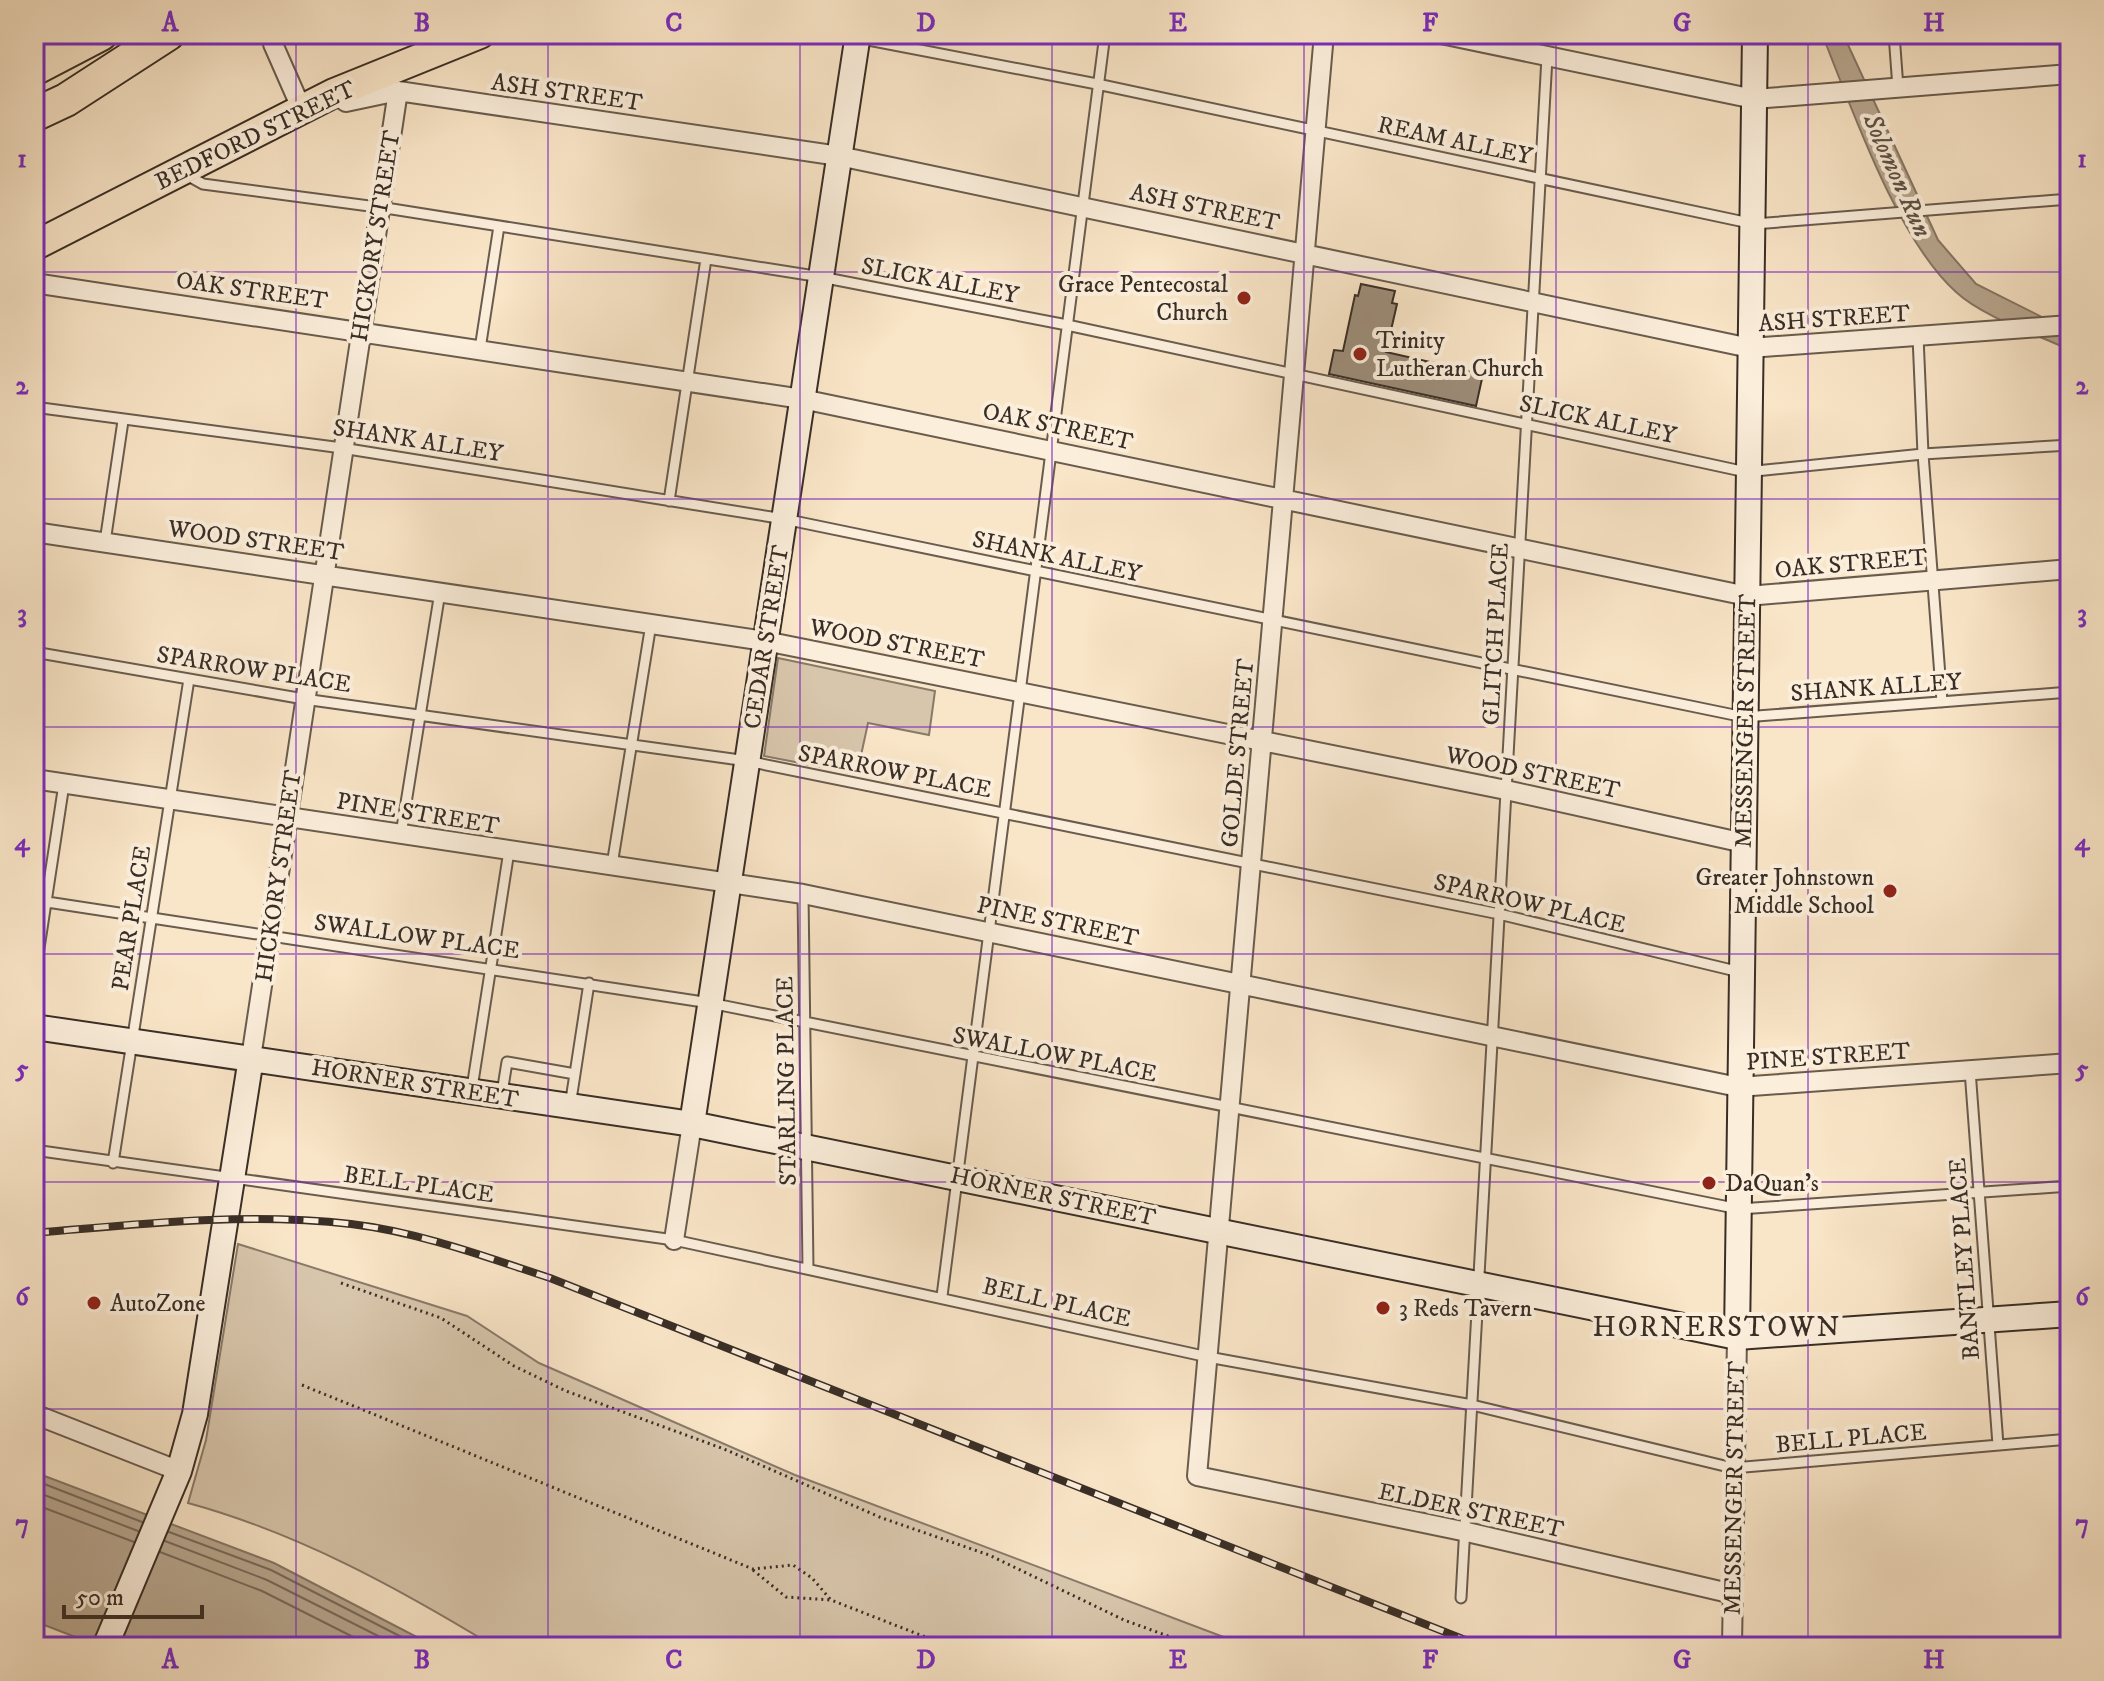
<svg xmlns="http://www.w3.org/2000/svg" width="2104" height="1681" font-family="'IM FELL DW Pica',serif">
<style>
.green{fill:#d8c6ac;stroke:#887a69;stroke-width:2}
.water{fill:#b8a790;stroke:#857766;stroke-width:2}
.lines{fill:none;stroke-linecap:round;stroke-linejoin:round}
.shore{stroke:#786a5b;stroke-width:2}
.building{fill:#9d8d7a;stroke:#392e26;stroke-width:2}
.lane-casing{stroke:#695c4e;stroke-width:13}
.street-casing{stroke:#695c4e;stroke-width:22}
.secondary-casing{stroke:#392e26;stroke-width:28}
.primary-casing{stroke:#392e26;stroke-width:32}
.highway-casing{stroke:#392e26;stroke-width:36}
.path{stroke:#392e26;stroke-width:3;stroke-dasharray:2 4;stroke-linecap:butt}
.lane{stroke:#fbeedb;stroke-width:9}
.street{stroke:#fbeedb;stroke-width:18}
.secondary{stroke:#fbeedb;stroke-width:24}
.primary{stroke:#f9e5c7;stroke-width:28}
.highway{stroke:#f9e5c7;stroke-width:32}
.rail-casing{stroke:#392e26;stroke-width:8}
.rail{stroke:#fbeedb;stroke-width:5;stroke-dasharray:15;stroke-linecap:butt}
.grid{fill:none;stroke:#7b2cbf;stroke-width:2;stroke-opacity:0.55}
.poi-dot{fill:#8f2418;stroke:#fbeedb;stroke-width:3}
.labels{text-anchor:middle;stroke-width:8;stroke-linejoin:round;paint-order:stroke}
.street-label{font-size:24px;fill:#392e26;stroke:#fbeedb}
.poi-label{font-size:24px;fill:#392e26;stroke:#fbeedb;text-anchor:start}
.water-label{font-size:26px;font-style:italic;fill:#5f5246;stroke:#fbeedb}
.quarter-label{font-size:28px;letter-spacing:2px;fill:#392e26;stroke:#fbeedb}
.neatline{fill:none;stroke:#7b2cbf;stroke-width:3}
.grid-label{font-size:26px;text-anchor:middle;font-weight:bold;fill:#7b2cbf}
</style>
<rect width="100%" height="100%" fill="#f9e5c7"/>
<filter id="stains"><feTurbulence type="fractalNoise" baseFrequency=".0025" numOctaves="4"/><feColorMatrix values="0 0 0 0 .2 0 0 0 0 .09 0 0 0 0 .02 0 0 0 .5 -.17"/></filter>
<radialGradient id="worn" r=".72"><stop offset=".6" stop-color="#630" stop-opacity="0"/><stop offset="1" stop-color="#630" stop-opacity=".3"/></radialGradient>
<!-- green -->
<path class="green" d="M778,658L935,691L929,735L868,723L857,774L764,756Z
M238,1244L467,1316L539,1363L795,1475L1250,1647H495C398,1588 298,1533 188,1503L206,1440Z"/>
<!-- water -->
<path class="water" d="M1822,34H1843L1938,240L1976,284L2070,331V350C2036,334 1983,317 1956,292C1897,239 1852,109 1822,34Z
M34,1472L274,1563L436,1647H101L34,1621Z"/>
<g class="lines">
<!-- shore -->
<path class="shore" d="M34,1480L142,1522
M34,1491L138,1531
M34,1504L134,1542
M169,1532L271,1570L421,1647
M165,1541L267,1580L400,1647
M160,1552L262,1591L373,1647"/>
</g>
<!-- building -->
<path class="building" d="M1361,284L1395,291L1392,303L1397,304L1386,352L1483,374L1476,406L1329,374L1334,350L1343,351L1355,295L1358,296Z"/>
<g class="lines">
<!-- lane casing -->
<g class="lane-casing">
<path id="lane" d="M837,34L1097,84L1754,224L2070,199
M1894,34L1898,88
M185,174L203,184L392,209L821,277L1067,325L1746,472L1923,454L2070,445
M1918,336L1923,454L1942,702
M480,349L499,226
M34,407L342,448L784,519L1744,717L2070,692
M669,501L706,259
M105,542L123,421
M34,652L304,699L747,761L1499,914L1740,972
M401,834L440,592
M612,865L651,624
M803,894L808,1268
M34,900L710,1003L1739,1209L2070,1186
M34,981L64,784
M1970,1070L1998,1445
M575,1074L589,983
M472,1088L509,851
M502,1093L507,1062L575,1074L570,1106
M34,1150L674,1240L1208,1357L1472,1405L1733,1468L2070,1439
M113,1163L189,679
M942,1296L1105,34
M1461,1598L1547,57"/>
</g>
<!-- street casing -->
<g class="street-casing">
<path id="street" d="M1324,34L1197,1476L1467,1532L1733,1594
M1441,34L1754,99L2070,74
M273,44L302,110
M334,93L346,102L398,91L839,156L1750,348L2070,325
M34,283L802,399L1747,596L2070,569
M34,532L765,641L1506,790L1744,843
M34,779L803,894L1738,1087L2070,1063
M251,1058L398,91
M674,1240L692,1124
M34,1414L179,1471
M1732,1647L1737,1337"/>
</g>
<!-- secondary casing -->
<g class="secondary-casing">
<path id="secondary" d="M34,1027L692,1124L1737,1337L2070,1314
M692,1124L858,34
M1737,1337L1755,34
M105,1647L179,1471L195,1414L251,1058"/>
</g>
<!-- primary casing -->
<g class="primary-casing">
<path id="primary" d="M34,246L334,93L480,34"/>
</g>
<!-- highway casing -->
<g class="highway-casing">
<path id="highway" d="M34,69L101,34
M34,115L66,100L168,34"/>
</g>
<!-- path -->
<path class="path" d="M341,1283L441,1318L514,1366L566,1391L724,1449L882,1518L989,1555L1124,1620L1198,1647
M302,1385L753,1569L793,1565L812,1578L831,1600L951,1647
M753,1570L786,1597L831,1600
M2068,1647L2070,1646"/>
<!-- lane -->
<use href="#lane" class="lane"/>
<!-- street -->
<use href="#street" class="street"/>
<!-- secondary -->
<use href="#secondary" class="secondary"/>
<!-- primary -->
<use href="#primary" class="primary"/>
<!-- highway -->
<use href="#highway" class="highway"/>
<!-- rail casing -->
<g class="rail-casing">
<path id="rail" d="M34,1233C139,1224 246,1212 351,1224C419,1232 486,1257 550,1278L1483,1647"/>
</g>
<!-- rail -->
<use href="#rail" class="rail"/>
</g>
<!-- grid -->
<path class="grid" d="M296,34V1647M548,34V1647M800,34V1647M1052,34V1647M1304,34V1647M1556,34V1647M1808,34V1647M34,272H2070M34,499H2070M34,727H2070M34,954H2070M34,1182H2070M34,1409H2070"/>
<!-- markers -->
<g class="poi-dot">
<circle cx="1244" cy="298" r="8"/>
<circle cx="1360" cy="354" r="8"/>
<circle cx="1890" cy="891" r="8"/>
<circle cx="1709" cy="1183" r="8"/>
<circle cx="94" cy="1303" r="8"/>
<circle cx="1383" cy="1308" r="8"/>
</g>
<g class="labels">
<!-- street labels -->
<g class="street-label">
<text transform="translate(567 92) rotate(8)" y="8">ASH STREET</text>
<text transform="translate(255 135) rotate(-26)" y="8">BEDFORD STREET</text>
<text transform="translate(1455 140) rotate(12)" y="8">REAM ALLEY</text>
<text transform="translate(1205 207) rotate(12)" y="8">ASH STREET</text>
<text transform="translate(375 236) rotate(-81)" y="8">HICKORY STREET</text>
<text transform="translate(940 280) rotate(11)" y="8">SLICK ALLEY</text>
<text transform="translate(252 290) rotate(8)" y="8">OAK STREET</text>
<text transform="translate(1834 318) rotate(-4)" y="8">ASH STREET</text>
<text transform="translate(1598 419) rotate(12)" y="8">SLICK ALLEY</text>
<text transform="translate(1058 426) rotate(12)" y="8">OAK STREET</text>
<text transform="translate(418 440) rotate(9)" y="8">SHANK ALLEY</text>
<text transform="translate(256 540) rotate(8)" y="8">WOOD STREET</text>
<text transform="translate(1057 556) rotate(12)" y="8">SHANK ALLEY</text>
<text transform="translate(1851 563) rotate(-5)" y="8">OAK STREET</text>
<text transform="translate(1495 634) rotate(-87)" y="8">GLITCH PLACE</text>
<text transform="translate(766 637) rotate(-81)" y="8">CEDAR STREET</text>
<text transform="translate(897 643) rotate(11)" y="8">WOOD STREET</text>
<text transform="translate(254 669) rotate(9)" y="8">SPARROW PLACE</text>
<text transform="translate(1876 687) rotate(-4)" y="8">SHANK ALLEY</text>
<text transform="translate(1745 721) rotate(-89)" y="8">MESSENGER STREET</text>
<text transform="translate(1237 753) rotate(-85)" y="8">GOLDE STREET</text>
<text transform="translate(895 771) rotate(11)" y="8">SPARROW PLACE</text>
<text transform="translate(1533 772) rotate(12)" y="8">WOOD STREET</text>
<text transform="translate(418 813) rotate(9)" y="8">PINE STREET</text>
<text transform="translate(278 876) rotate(-82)" y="8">HICKORY STREET</text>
<text transform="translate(1530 903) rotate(13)" y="8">SPARROW PLACE</text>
<text transform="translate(131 918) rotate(-81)" y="8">PEAR PLACE</text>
<text transform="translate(1058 921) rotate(12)" y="8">PINE STREET</text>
<text transform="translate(417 936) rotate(8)" y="8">SWALLOW PLACE</text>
<text transform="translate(1055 1054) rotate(11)" y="8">SWALLOW PLACE</text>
<text transform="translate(1828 1056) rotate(-4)" y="8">PINE STREET</text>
<text transform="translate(786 1081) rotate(-91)" y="8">STARLING PLACE</text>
<text transform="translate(415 1083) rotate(9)" y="8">HORNER STREET</text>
<text transform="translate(419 1184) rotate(8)" y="8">BELL PLACE</text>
<text transform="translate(1053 1196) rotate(12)" y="8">HORNER STREET</text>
<text transform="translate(1964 1259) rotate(-94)" y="8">BANTLEY PLACE</text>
<text transform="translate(1057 1302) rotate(13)" y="8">BELL PLACE</text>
<text transform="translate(1851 1438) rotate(-5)" y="8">BELL PLACE</text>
<text transform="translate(1734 1488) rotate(-89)" y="8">MESSENGER STREET</text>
<text transform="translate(1471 1510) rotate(12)" y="8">ELDER STREET</text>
</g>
<!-- poi labels -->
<g class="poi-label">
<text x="1228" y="292" text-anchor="end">Grace Pentecostal<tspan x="1228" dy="28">Church</tspan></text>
<text x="1376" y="348">Trinity<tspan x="1376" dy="28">Lutheran Church</tspan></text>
<text x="1874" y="885" text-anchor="end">Greater Johnstown<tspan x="1874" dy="28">Middle School</tspan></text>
<text x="1725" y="1191">DaQuan's</text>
<text x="110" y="1311">AutoZone</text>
<text x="1399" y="1316">3 Reds Tavern</text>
</g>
<!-- water labels -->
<g class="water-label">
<text transform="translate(1898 175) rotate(66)" y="9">Solomon Run</text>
</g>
<!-- quarter labels -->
<g class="quarter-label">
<text x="1717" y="1336">HORNERSTOWN</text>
</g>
</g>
<!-- margin -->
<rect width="2104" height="1681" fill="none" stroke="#f9e5c7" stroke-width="88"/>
<!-- scale -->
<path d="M64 1605v12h138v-12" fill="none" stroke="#392e26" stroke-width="4"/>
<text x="76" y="1605" font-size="24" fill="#392e26" stroke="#fbeedb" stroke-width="6" paint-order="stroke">50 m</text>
<rect x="44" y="44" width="2016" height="1593" class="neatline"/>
<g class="grid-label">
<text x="170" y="31">A</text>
<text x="422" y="31">B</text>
<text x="674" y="31">C</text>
<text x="926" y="31">D</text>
<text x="1178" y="31">E</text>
<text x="1430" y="31">F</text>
<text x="1682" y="31">G</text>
<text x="1934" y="31">H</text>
<text x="22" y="167">1</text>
<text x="2082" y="167">1</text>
<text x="22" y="394">2</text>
<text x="2082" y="394">2</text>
<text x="22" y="622">3</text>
<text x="2082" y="622">3</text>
<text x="22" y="850">4</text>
<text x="2082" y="850">4</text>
<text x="22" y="1077">5</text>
<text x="2082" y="1077">5</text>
<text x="22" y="1305">6</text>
<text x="2082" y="1305">6</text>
<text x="22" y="1532">7</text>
<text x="2082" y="1532">7</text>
<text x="170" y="1668">A</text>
<text x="422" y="1668">B</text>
<text x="674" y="1668">C</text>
<text x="926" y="1668">D</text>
<text x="1178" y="1668">E</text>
<text x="1430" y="1668">F</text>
<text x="1682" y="1668">G</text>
<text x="1934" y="1668">H</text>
</g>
<rect width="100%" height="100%" filter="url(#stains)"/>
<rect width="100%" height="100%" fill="url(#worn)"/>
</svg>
